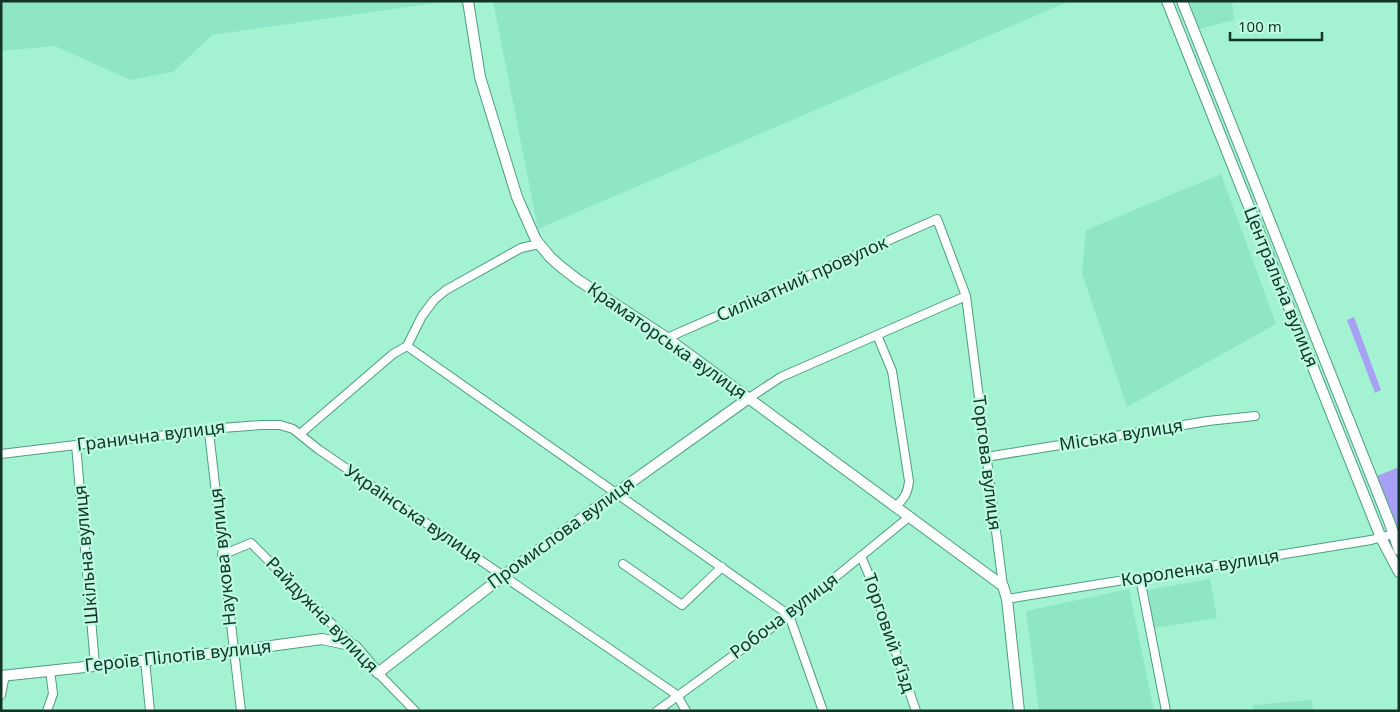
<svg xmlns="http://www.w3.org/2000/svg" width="1400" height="712" font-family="'Noto Sans',sans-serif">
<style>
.built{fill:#8ee6c5}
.green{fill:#a8a0f4}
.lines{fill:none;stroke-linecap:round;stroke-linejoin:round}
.street-casing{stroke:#4e9d81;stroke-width:10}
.secondary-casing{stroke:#4e9d81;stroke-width:12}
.street{stroke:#fff;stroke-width:8}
.secondary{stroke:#fff;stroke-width:10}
.labels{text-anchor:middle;stroke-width:4.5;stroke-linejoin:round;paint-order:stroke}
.street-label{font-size:18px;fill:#133529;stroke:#befce2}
</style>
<rect width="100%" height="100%" fill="#a3f3d3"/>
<!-- built -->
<path class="built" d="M1,1H450L212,35L173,72L130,80L55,46L1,51Z
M493,1H1070L538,229Z
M1189,1H1232L1234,20L1199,29Z
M1221,174L1276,324L1127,407L1082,273L1086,230Z
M1210,579L1217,618L1154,628L1148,590Z
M1129,589L1154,711H1039L1026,611Z
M1312,700L1313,711H1253V705Z"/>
<!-- green -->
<path class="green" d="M1354,317L1381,390L1375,393L1347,320Z
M1399,467V531L1377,476Z"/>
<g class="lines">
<!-- street casing -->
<g class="street-casing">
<path id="street" d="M877,335L892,371L909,481C908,493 904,499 895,507
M667,338L937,219L966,296L1003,586
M407,346L789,615L823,711
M749,398L781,377L966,296
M209,432L241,711
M300,434L393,354L407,346L422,316L434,300L446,290L521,248L539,244
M76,445L95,665
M1,454L142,437L209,432L222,428L261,425H280L293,429L318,449L677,695L686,711
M986,457L1208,421L1255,416
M222,555L251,543L354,646
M861,556L871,580L916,711
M623,564L682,605L722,567
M1140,578L1166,711
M1007,599L1371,540L1393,534
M145,660L150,711
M378,673L415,711
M1,695L5,675
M47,711L53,694L50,670
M657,711L789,615L909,517"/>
</g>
<!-- secondary casing -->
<g class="secondary-casing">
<path id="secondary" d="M468,1L480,77L517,197L536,240L550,257L560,266L578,280L667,338L1003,586L1007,599L1019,711
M1167,1L1381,538L1399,572
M1182,1L1389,521L1399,550
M1,676L234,651L322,639L355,646L378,673L503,576L616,493L749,398"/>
</g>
<!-- street -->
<use href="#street" class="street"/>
<!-- secondary -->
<use href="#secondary" class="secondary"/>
</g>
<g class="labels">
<!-- street labels -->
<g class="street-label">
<text transform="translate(802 279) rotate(-24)" y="6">Силікатний провулок</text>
<text transform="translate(1281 287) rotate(68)" y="6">Центральна вулиця</text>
<text transform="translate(667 341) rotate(35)" y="6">Краматорська вулиця</text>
<text transform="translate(1121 435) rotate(-9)" y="6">Міська вулиця</text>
<text transform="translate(151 436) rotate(-7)" y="6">Гранична вулиця</text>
<text transform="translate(987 463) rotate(83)" y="6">Торгова вулиця</text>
<text transform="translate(413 514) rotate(34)" y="6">Українська вулиця</text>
<text transform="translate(561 533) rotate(-36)" y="6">Промислова вулиця</text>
<text transform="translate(86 555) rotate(-95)" y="6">Шкільна вулиця</text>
<text transform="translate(223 557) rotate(-96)" y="6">Наукова вулиця</text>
<text transform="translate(1200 568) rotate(-9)" y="6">Короленка вулиця</text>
<text transform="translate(322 615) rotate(46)" y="6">Райдужна вулиця</text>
<text transform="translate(784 616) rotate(-37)" y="6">Робоча вулиця</text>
<text transform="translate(889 633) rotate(71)" y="6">Торговий в’їзд</text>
<text transform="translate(178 656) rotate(-6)" y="6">Героїв Пілотів вулиця</text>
</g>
</g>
<!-- border -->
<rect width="1400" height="712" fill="none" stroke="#133529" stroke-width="5"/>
<!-- scale -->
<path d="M1230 32v8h92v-8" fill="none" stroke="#133529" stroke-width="2.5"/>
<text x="1238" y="32" font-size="15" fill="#133529" stroke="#befce2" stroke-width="4" paint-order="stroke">100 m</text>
</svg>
